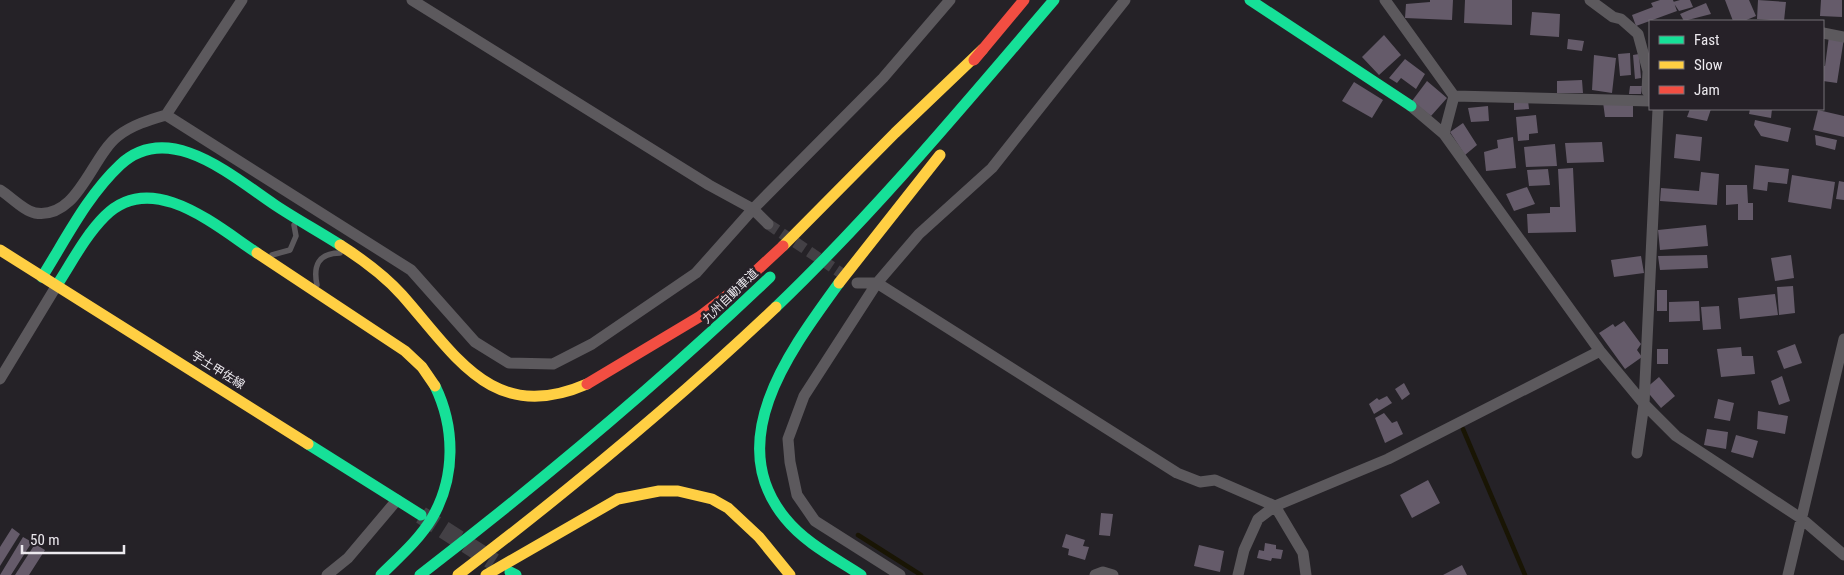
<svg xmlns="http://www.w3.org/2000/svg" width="1844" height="575" font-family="'Roboto Condensed','Noto Sans JP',sans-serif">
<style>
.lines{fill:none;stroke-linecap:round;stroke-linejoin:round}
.stream{stroke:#191504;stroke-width:4.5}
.building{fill:#655b6a}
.street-tunnel{stroke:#434045;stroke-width:11;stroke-dasharray:11 5.5;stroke-linecap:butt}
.primary-tunnel{stroke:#434045;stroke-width:18;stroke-dasharray:18 9;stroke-linecap:butt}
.lane{stroke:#5c595d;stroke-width:5.5}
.street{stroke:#5c595d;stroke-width:11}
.fast{stroke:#16e098;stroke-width:11}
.slow{stroke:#ffcf43;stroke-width:11}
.jam{stroke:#f24e42;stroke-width:11}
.labels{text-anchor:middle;stroke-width:5;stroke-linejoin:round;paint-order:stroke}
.street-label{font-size:12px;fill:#ece9ee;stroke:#262128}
</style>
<rect width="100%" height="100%" fill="#252227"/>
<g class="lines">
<!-- stream -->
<path class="stream" d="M1463,429L1525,575
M858,535L921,575"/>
</g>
<!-- building -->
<path class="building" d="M1430,0H1453L1452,20L1405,18L1406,4L1430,2Z
M1465,0H1512V25L1464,23Z
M1660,0H1673L1677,11L1636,26L1632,15L1653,7L1651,3Z
M1680,0H1690L1693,7L1679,11L1673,2Z
M1725,0H1749L1756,16L1744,21H1733Z
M1758,0L1786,2L1784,21L1757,19Z
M1821,0H1842V17L1820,16Z
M1706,3L1711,14L1684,21L1680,14Z
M1532,12L1560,14L1559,37L1530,35Z
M1384,35L1401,55L1379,75L1362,57Z
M1829,36L1844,38L1837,83L1823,81V66H1825Z
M1568,39L1584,41L1582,51L1567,49Z
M1630,53L1631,75L1620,76L1618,54Z
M1639,54L1641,78L1635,79L1633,55Z
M1594,55L1616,58L1612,93L1592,90Z
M1405,59L1425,74L1416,89L1401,78L1397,83L1389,78Z
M1582,80L1583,93H1557V81Z
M1427,81L1447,98L1431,116L1412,101Z
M1354,82L1383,100L1372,118L1342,101Z
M1630,86H1642L1641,94H1629Z
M1514,99L1528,100L1529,109L1514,110Z
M1603,102H1633V117H1605Z
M1488,106L1489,121L1471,122L1468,108Z
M1690,109H1711L1707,121L1687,117Z
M1750,109H1772L1771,118L1749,114Z
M1818,110L1844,116V137L1813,130Z
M1536,115L1538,133L1529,134V140L1518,141L1516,117Z
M1755,120L1791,128L1788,142L1761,136L1754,125Z
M1463,123L1477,145L1465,155L1450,132Z
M1676,134L1702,137L1700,161L1674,158Z
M1815,135L1837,140L1835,150L1816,145Z
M1513,137L1516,168L1486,171L1484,152L1498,148L1497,140Z
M1602,142L1604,162L1567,163L1565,143Z
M1555,144L1557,166L1526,167L1524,147Z
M1755,165L1789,169L1787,184L1768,182L1767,191L1753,189Z
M1573,168L1576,232L1528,233L1527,214L1550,213V207H1560L1558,169Z
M1548,169L1550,185L1529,186L1527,170Z
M1701,172L1719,174L1717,205L1660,201L1661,188L1699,191Z
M1792,175L1835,182L1831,209L1788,202Z
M1839,181L1844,182V200L1836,199Z
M1726,185H1747L1748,203H1753V220H1738V204L1726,205Z
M1527,187L1535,204L1514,211L1506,194Z
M1706,225L1708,246L1660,250L1658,230Z
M1707,255L1708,268L1660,270L1658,256Z
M1791,255L1794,278L1775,281L1771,258Z
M1641,256L1644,273L1614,277L1611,260Z
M1793,286L1795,313L1779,315L1777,287Z
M1657,290H1667V311H1657Z
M1775,294L1778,315L1740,319L1738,298Z
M1699,301L1700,321L1669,322V302Z
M1719,306L1721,329L1703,330L1701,307Z
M1624,321L1641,344L1637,350L1642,357L1625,369L1599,333L1613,324L1615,327Z
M1795,344L1802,363L1784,369L1777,351Z
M1741,347L1742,356H1753L1755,374L1721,377L1717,349Z
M1657,349H1668V364H1657Z
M1782,376L1790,401L1779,405L1771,381Z
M1659,377L1675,396L1661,408L1645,389Z
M1404,383L1410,394L1402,400L1395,389Z
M1387,396L1392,403L1374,414L1369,404L1377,398L1379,400Z
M1718,399L1734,403L1730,421L1714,418Z
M1758,411L1788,416L1785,434L1757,429Z
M1384,413L1392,423L1397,421L1403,434L1385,443L1375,418Z
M1707,429L1728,432L1726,449L1704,445Z
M1736,435L1758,441L1753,458L1731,452Z
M1428,480L1440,503L1412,518L1400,495Z
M1101,513L1113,514L1110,536L1099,535Z
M12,528L20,534L0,566V547Z
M1066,534L1085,540L1083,546L1089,547L1085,560L1068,555L1069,549L1062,547Z
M23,537L32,542L11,575H0Z
M1265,543L1276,545V549L1283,550L1281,559L1272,558L1271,561L1257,558L1259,550L1264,551Z
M35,544L45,550L29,575H15Z
M1199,545L1224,551L1220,572L1194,566Z
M1462,565L1467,575H1443Z"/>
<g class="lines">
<!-- street-tunnel -->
<path class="street-tunnel" d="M768,224L847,277"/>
<!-- primary-tunnel -->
<path class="primary-tunnel" d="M421,515L494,562"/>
<!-- lane -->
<path class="lane" d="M272,255L290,250L296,236L294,225
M317,285C313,266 318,253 340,253"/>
<!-- street -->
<path class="street" d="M412,0L709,185L753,209L768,224
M1385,0L1454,96
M1590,0L1613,17L1621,19L1638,34L1648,71L1647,91L1650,93
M1823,33L1844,37
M1454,96L1650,101
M1411,106L1444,134L1600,351L1644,404L1676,436L1802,519L1844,555
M166,115L411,270L475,342L509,363L553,364L592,344L696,273L753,209L883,78L950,0
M1444,134L1454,96
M0,190C10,196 24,211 35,213C78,220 91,157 118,136C132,125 149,120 166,115L242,0
M857,283H877L1177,473L1200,482L1215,480L1275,506L1303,553L1306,575
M0,379L57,285
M1637,453L1644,404L1658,109
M327,575L348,558L397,500
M900,575L815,521L797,495L790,462L788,439L804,396L877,283L919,234L992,168L1125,0
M1095,575L1103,572L1113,575
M1238,575L1244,550L1258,519L1275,506L1388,459L1600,351
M1788,575L1844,339"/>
<!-- fast -->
<path class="fast" d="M1250,0L1411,106
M42,277C66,239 87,196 120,165C169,119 233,177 275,205C296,219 318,231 340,245
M839,283C792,348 721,440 785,518C805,543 835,558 861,575
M57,285C72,262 85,236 105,216C152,169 216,226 257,253
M776,307C876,211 964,105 1054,0
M308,444L421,515
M510,572L516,575
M381,575C399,557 419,540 432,518C456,477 455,427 435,386
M420,575C542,481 659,383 770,277"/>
<!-- slow -->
<path class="slow" d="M340,245C362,259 384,275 402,295C456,356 493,425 587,384
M783,246L895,133L983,49
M0,250L308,444
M257,253L405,351L422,367L435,386
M839,283L940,155
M458,575C567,492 677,401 776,307
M486,575L618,499L659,491H678L712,499L728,508L759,537L790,575"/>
<!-- jam -->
<path class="jam" d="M974,60L1024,0
M587,384L699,317L742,284L783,246"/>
</g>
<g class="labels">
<!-- street labels -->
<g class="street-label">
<text transform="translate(730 296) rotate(-44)" y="4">九州自動車道</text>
<text transform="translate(218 370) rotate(32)" y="4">宇土甲佐線</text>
</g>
</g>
<!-- legend -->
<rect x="1649" y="20" width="175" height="90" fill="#262128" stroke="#757177"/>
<rect x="1659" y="36" width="25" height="8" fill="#16e098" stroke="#757177"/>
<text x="1694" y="45" font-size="15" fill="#ece9ee">Fast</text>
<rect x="1659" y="61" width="25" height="8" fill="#ffcf43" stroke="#757177"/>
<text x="1694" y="70" font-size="15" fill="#ece9ee">Slow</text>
<rect x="1659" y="86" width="25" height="8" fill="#f24e42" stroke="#757177"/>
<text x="1694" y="95" font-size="15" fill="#ece9ee">Jam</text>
<!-- scale -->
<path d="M22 545v8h102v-8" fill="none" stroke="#ece9ee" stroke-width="2.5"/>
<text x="30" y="545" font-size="15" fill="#ece9ee" stroke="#262128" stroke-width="4" paint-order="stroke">50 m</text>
</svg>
